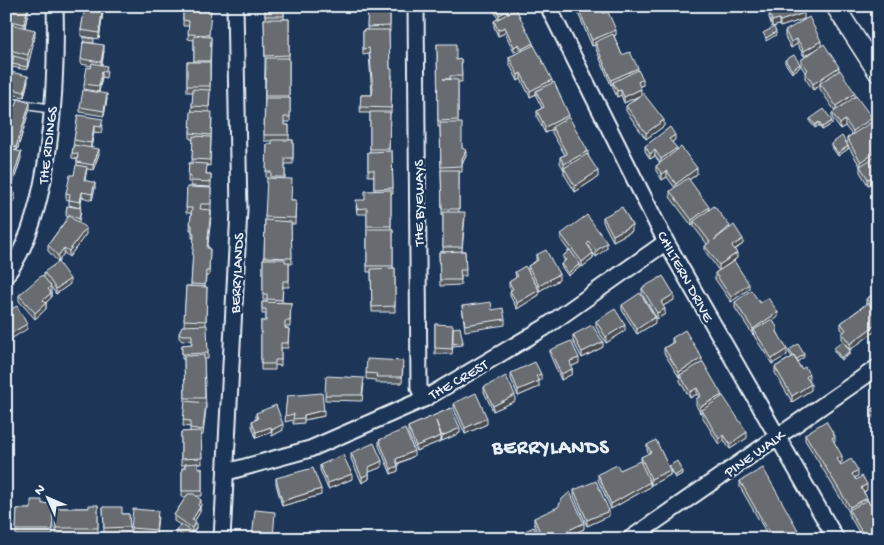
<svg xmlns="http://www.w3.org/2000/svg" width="884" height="545" font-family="'Gochi Hand',sans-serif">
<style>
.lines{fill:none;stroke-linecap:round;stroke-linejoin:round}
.service-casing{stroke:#e8f1f8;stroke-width:11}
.minor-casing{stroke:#e8f1f8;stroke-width:19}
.tertiary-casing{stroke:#e8f1f8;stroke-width:21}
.service{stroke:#1d3557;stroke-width:8}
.minor{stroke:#1d3557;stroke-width:15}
.tertiary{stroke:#1d3557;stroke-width:18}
.wall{fill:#595d61;stroke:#e8f1f8}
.shaded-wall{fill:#484c4f;stroke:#e8f1f8}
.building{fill:#676c71;stroke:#e8f1f8}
.labels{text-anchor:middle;stroke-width:5;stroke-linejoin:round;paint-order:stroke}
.street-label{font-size:15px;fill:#e8f1f8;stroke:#1d3557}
.district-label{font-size:20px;font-weight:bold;letter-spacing:1px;fill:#e8f1f8;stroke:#1d3557}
</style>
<rect width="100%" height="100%" fill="#1d3557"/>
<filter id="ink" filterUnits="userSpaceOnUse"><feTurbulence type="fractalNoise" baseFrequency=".02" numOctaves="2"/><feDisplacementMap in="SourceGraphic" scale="10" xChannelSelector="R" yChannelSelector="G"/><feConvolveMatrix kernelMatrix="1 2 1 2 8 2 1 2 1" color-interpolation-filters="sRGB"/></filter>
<g filter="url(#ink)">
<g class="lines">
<!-- service casing -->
<g class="service-casing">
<path id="service" d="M6,102L53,109"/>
</g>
<!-- minor casing -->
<g class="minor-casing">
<path id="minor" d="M416,6L419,388L424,399
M548,6L666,242L836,539
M6,275C52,217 57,79 55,6
M227,472L310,449L424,399L544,328L666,242
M222,539L239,210L235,6
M630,539L878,367"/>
</g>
<!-- tertiary casing -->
<g class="tertiary-casing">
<path id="tertiary" d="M835,6L878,73"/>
</g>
<!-- service -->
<use href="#service" class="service"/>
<!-- minor -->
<use href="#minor" class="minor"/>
<!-- tertiary -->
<use href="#tertiary" class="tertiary"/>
</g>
<!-- wall -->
<path class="wall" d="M6,6H29L25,28L35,36L27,70L12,67L14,56L6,55Z
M85,6H104L99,39L81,36V30Z
M183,6H207L209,37H211L210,92L209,112L212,118L210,166L207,165L206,174H211V187L191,186V182H188L189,163H192L193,139H190V133L193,92H187V62H194V40L188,39L189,26H183Z
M265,6H284V19H289V98H290V122H284V125H289V140H293V164H285V179L291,200H296L295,224H291L292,264H289V287H283L282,302L291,303L290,327H285V328L289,329L288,348H281V366L275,365V370H261V321H266V314H262V302H267V300H263V259H264L265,217L271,179L266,178L267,144H272V141H264L265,62L264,19H265Z
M368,6H390V32H389L390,69L392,75L391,113H390L389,152L392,151L393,194H391V229H393V268H395V312H372L371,272H367V214H357L356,206L365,200L374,191V176H368V152H370V113H360L361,95H372L369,54L363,55V30H367Z
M492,6H517V11L569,118L588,155L598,177L575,192L564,174V170L560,163V157L565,155L552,133V129L545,133L537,117V111L542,108L536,96V94L530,97L521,79L518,81L509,63V57L520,52L519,50L514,52L505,33L498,36L494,27V21L498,19Z
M573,6H600L603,13L616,35L614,36L622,55L638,70L643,85L640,86L641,94L664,126L646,139L626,111V106L639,96L624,103L621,95L617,97L613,88V84L611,85L595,47V45L592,46L578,13V9L575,10Z
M778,6H802L804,19L780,27L779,25L772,27L769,17V11L779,8Z
M878,6V18L875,14V8Z
M785,31L821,46L839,70L872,124L871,125L878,136V195L871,184L868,185L860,172V166L848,146V149L838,156L831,146V144H847V138L852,135L845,126L840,129L832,118V113L835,111L820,89V85L813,90L805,78V72L801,66V60L816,50L804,56L797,44L791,48L785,37Z
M94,43L104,51L102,65L107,71L106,78L102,77L99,92L84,89V84L92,66L81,64V59Z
M437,44L456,60L461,59L462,82H458V123L462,148L466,156L462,164V172H459V212L465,217L462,251H465L466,276H461V285L440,286L439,252H443V215H442L440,127H438Z
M785,60L800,67L792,73L785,63Z
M6,71L28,81L24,97L6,93Z
M107,99L104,116L80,112V107Z
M16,106L30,108L17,151L21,158L11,190L8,189L15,198L6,213V108Z
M78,115L103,125L101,133L94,132L91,147L99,154L93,170L87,169L85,181L95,188L92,200L82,197L80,208L69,205V200L66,199V193L74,175L77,165V159L72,158V153Z
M810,119L832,124L822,130L819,125L815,128L810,122Z
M675,140L672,142L677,150L697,174L689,180L709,209L730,228L743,244L735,250L737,258L734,261L749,289L731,302L715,279V273L719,271L705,251V246L707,244L694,227V224L692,226L670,197V191L675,188L667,177L662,180L656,171V166L660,163L655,156L650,159L645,151V146Z
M187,187L211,188V216L207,248H210L209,276H206L205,287H207L206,325L208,353V359H204L206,409L203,435H201L202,464H198V468H202V496H197L201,505L200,507V512L194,522L196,528L189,539H183L176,534V531L180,525L174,521V515L186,497H182V468H185V465H181V432H190V427L183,426L185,401L184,359H182V345L192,344V340L182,341L179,338V333L184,326L186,286H191L194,238H192V230H190L191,213H186Z
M67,206L81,211L79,222L74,220L86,234L69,257L64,253L58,262L48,251V245L68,217L66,216Z
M603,217L632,231L613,241L603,222Z
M561,234L607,248L596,257L593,253V259L582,267L580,266V267L568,276L561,266V264L565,261L563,258V256L569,251L561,240Z
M536,255L559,280L539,291V290V295L517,309L510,296V291L511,290L509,287V282L516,278L515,272L536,285L528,271V266L536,261Z
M44,272L70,284L56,294L51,287V298L46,303V309L35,319L19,301V295L44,277Z
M642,288L674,300L663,306L665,314L657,319L642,294Z
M878,291V329L850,350L842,339V333L844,332L841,329V323L866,304V299Z
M735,302L778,317L773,321L787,355L772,364L754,336V334L753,335L735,308Z
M622,305L655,323L637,334L622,310Z
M462,306L492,310L505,319V325L465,331Z
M596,321L625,331L606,343L596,327Z
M435,324L453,328L463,342V345L453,346L452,354H435Z
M573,335L603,347L582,358L573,341Z
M672,338L702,362L722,397L747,438L730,449L724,441L719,445L702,416V412L700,413L696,405V399L699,398L697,394L690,398L680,381V377H679L664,353V348L672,343Z
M834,348L850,354L841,360L834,351Z
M550,350L579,363L572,366V374L561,380L550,355Z
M789,350L804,357L797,362L809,380V381L811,390L792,402L775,373V367L792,357L789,353Z
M403,367L402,383H376V380L366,379V373Z
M511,373L541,380L538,381L539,387L518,396L511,379Z
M364,384L362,401L325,400V395Z
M484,387L515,401L493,411L484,392Z
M287,396L324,416L304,420V423L293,424V420L285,422Z
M454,403L487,424L465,434L454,409Z
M878,406V423L872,415V409Z
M451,408L460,433L442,441L441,438V441L416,451L408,433V427Z
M256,413L283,430L272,436L271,432L256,438L252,426V421L256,419Z
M805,434L835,441L834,442L842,462L840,463L841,465L858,476L855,478L856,480L867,490L864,492L870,505L878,539H863L849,515V512L805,440Z
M379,440L414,456L398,464V471L391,474L379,446Z
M647,445L669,467V466L682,474L675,478L670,470V475L651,485L650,482V487L611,509L598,480V474L620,470L641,462V457L649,454L647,450Z
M351,453L382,467L369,472V479L362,483L351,459Z
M320,465L352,479L328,489L320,470Z
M276,478L321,495L282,506L276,484Z
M740,481L803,539H770L740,487Z
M574,490L609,516L587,526L574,496Z
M52,503L53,535H16L17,509H31L42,504Z
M98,505V534H56L55,508H89Z
M103,507L122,514H129L130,533L104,534Z
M6,516H10V534L6,535Z
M158,516L156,536L131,534V528Z
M534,518L584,529L562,539H541L534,523Z"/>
<!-- shaded-wall -->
<path class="shaded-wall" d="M28,6L29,9L24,30V24Z
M103,6H104L99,39V33Z
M516,6H517V11L499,21V15Z
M575,6H584L575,10Z
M804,13V19L780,27V21Z
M779,19V25L772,27V21Z
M505,27V33L498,36V30Z
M35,30V36L27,70L28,55Z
M616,30V35L596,44L595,42V45L592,46V40Z
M776,32V35L766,41V38Z
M797,39V44L791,48V42Z
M821,41V47L804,56V51Z
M533,43V49L522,54V49Z
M519,44V50L514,52V47Z
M104,45V51L101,68V62Z
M800,64V67L792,73V70Z
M839,67V72L820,83V85L813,90V84Z
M638,68V73L613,82V84L611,85V80Z
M102,71V77L99,92V86Z
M521,73V79L518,81V75Z
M28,76V81L24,97V92Z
M643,79V85L638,87V82Z
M552,80V86L536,91V94L530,97V91Z
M641,89V95L624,103V97Z
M621,90V95L617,97V91Z
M855,93V98L836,112V106Z
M107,94V99L104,116V111Z
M30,103V108L16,153V147Z
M569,115V121L552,127V129L545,133V127Z
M872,118V124L853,137V131Z
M664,120V126L646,139V133Z
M845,120V126L840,129V124Z
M832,121V124L822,130V127Z
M819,122V125L815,128V125Z
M94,126V132L91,148V143Z
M675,135V140L669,144V139Z
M848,146V149L838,156V153Z
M677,148V154L661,165V159Z
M99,149V154L93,170V165Z
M466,150V156L462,164V159Z
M655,150V156L650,159V154Z
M588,151V156L564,168V170V164Z
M878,151V157L861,167V162Z
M21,152V158L11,190V184Z
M697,168V174L676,189V184Z
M598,171V177L575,192V186Z
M667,171V177L662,180V174Z
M871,178V184L868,185V179Z
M95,183V188L92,200V194Z
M82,192V197L80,208V202Z
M15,193V198L6,213V208Z
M709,207V213L694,221V224L692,226V220Z
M211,210V216L207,254V248Z
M632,225V231L613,241V235Z
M86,228V234L69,257V251Z
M743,239V244L732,251V246Z
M607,243V248L596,257V251Z
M64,248V253L58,262V256Z
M593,253V259L582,267V262Z
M737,253V258L719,271V265Z
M580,264V267L568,276V273Z
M559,274V280L539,291V286Z
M70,279V284L56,294V289Z
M749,284V289L731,302V297Z
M539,290V295L517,309V303Z
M51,293V298L43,305V300Z
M674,294V300L661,307V302Z
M46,303V309L35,319V313Z
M665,309V314L657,319V313Z
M778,312V317L756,333L754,330L753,335V329Z
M655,317V323L637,334V329Z
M878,323V329L850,350V344Z
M27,324V329L6,342V336Z
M625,325V331L606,343V337Z
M603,342V347L582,358V352Z
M787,349V355L772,364V359Z
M850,351V354L841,360V358Z
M804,354V357L796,363V360Z
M579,358V363L570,367V361Z
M702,358V364L680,375V377H679V372Z
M572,369V374L561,380V374Z
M541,374V380L536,382V376Z
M809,374V380L806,382V377Z
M539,381V387L518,396V390Z
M811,384V390L792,402V396Z
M697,388V394L690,398V392Z
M515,395V401L493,411V406Z
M722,395V401L702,410V412L700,413V407Z
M324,410V416L304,420V415Z
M487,418V424L465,434V428Z
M283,424V430L272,436V430Z
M271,427V432L256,438V432Z
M460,428V433L442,441V436Z
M747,432V438L730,449V444Z
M724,435V441L719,445V439Z
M441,436V441L416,451V446Z
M835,436V441L832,444V438Z
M414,451V456L396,464V459Z
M842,456V462L837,465V459Z
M382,461V467L369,472V467Z
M398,466V471L391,474V469Z
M670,470V475L651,485V479Z
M858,470V476L852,479V474Z
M682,471V474L675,478V476Z
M352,474V479L328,489V483Z
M369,474V479L362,483V477Z
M650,482V487L611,509V504Z
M867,484V490L861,493V488Z
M321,489V495L282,506V501Z
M867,498V503L850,511V507Z
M201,500V505L198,511V505Z
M200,507V512L192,525V520Z
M609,511V516L587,526V520Z
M196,522V528L192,533V528Z
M584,523V529L562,539H549Z
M192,532V534L189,539H187Z"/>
<!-- building -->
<path class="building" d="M6,6H28L24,24L6,20Z
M85,6H103L99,33L81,30Z
M183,6H207V7Z
M265,6H284V16H265Z
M368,6H390V26L367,27Z
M495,6H516L499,15Z
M581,6H600L603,13L608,12L616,30L592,40L578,8Z
M780,6H802L804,13L780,21L779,19L772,21L769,11L780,8Z
M878,6V12L875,8Z
M183,9L211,10L209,35L188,34L189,21L183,20Z
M516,9L533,43L522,49L519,44L514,47L505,27L498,30L494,21Z
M809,17L821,41L804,51L797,39L791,42L785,31Z
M264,19H289V55L265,56Z
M6,23L35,30L28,55L6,49Z
M774,27L776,32L766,38L763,33Z
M363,30H389L390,69H392L391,108L360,107L361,95H372L373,89L369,48L363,49Z
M613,34L622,55L630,52L638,68L611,80L595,42Z
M194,36L211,37L210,61H194Z
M84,37L94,39V43L83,42V44Z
M83,42L104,45L101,62L81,59Z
M437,44H456V60L461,59L462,76H450V79H443L458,80V120L438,121Z
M824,44L839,67L813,84L805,72L808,70L801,60Z
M534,45L552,80L530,91L521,73L518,75L509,57Z
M794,55L800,64L792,70L785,60Z
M14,56L28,60L27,67L12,64Z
M266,58H289V96H265Z
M187,62H210V86H187Z
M92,63L107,66L106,72L102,71L99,86L84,84L87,67L91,68Z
M638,70L643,79L638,82L641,89L624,97L621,90L617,91L613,82Z
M840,70L855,93L836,106L820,83Z
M6,71L28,76L24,92L6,87Z
M554,82L569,115L545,127L537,111L544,107L536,91Z
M193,89L210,90L209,107L192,106Z
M83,90L107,94L104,111L80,107Z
M643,93L664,120L646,133L626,106Z
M856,96L872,118L853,131L845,120L840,124L832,113Z
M265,98H290V117H284V125H289V135H264Z
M18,99L30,103L16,147L6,144V108L8,104L16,106Z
M824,109L832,121L822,127L819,122L815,125L810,119Z
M191,111L212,112L211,135L190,133Z
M370,112H390L389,149H370Z
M78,115L103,119L101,127L94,126L91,143L74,140Z
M569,117L588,151L564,164L560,157L567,154L552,127Z
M440,123H462V148L466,150L462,159V166L441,167Z
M870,123L878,136V151L861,162L847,138Z
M670,127L675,135L669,139L677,148L661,159L655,150L650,154L645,146Z
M193,136L211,137L210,160L192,159Z
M842,136L848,146L838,153L831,144Z
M272,140H293V158H285V177H271V172H266L267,144H272Z
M74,145L99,149L93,165L77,162L78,154L72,153Z
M681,147L697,168L676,184L667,171L662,174L656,166Z
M6,148L21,152L11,184L6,183Z
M392,151L393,188L374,189V170H368V152Z
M587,154L598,171L575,186L564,168Z
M878,155V189L871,178L868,179L860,166Z
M189,163L207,164L206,174H211V182L191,181V177L188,176Z
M76,165L87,167L84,180L95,183L92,194L82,192L80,202L69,200L70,194L66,193L70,175H74Z
M441,170H459V209H442Z
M267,178L292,179L291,200H296L295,218L265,217Z
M688,178L709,207L692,220L670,191Z
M187,187L211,188V204H201L200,209L211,210L207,248H210L209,271H206L205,285L191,284L194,233L192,232V225L190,224L192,208H186Z
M6,188L15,193L6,208Z
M391,190V226H367V208L357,209L356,200H365V191Z
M67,206L81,208L79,219L66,213Z
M714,206L730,226L714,240L734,225L743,239L732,246L737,253L719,265L705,246L710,242L694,221Z
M622,207L632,225L613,235L603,217Z
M443,212H465L462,247H443Z
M587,215L607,243L596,251L589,242L587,244L593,253L582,262L561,234Z
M69,216L86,228L69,251L64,248L58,256L48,245Z
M265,220L291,222L292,258L264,257Z
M367,229H393V266H367Z
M546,250L559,274L539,286L528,266L538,260L536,255Z
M570,250L580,264L568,273L561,264L566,260L563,256Z
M465,251L466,270H460L461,280H440L439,252Z
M263,259H285V262H289V281H283L282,300L267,299V294H263Z
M734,261L749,284L731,297L715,273Z
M58,262L70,279L56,289L44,272Z
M525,266L539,290L517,303L510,291L513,289L509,282L518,276L515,272Z
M395,268V306L372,307L371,269Z
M42,275L51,286L48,289L51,293L43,300L46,303L35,313L19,295Z
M663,276L674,294L661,302L665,309L657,313L642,288Z
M186,286L207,287L206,321L184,320Z
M751,290L760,303L768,298L778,312L753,329L735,302Z
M878,291V314L866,299Z
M640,293L655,317L637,329L622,305Z
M262,302L291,303L290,321H285V328L289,329L288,343H281V360H275V364H261V321H266V309H262Z
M491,302L492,310L503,308L505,319L465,325L462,306Z
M868,303L878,317V323L850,344L842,333L846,330L841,323Z
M17,306L27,324L6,336V312Z
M615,309L625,325L606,337L596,321Z
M772,319L778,329L776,330L787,349L772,359L754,330Z
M435,324L453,325L452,349L435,348Z
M207,325L208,353L182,354V345L192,344V335H182L179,333L182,326Z
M592,325L603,342L582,352L573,335Z
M460,327L463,342L453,344V328Z
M685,330L702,358L679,372L664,348L674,342L672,338Z
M571,341L579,358L570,361L572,369L561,374L550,350Z
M843,341L850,351L841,358L834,348Z
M798,344L804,354L796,360L789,350Z
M204,355L205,398H185L184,356Z
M794,356L801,369L805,367L809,374L806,377L811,384L792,396L775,367Z
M367,359L403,361L402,377H376L377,374L366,373Z
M535,362L541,374L536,376L539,381L518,390L511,373Z
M703,362L722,395L700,407L696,399L701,396L697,388L690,392L680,375Z
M326,376L364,378L362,395H325Z
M506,376L515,395L493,406L484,387Z
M322,393L324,410L304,415V418L293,419L294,414L285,416L287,396Z
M476,393L487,418L465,428L454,403Z
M723,396L747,432L730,444L724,435L719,439L702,410Z
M185,401L206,403L203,430L190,428V421L183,420Z
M276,405L283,424L272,430L271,427L256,432L252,421L258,419L256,413Z
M878,406V417L872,409Z
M451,408L460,428L442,436L436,421L441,436L416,446L408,427Z
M826,421L835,436L832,438L842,456L837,459L841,465L851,459L858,470L852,474L856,480L862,476L867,484L861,488L867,498L850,507L805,434Z
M405,429L414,451L396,459L398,466L391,469L379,440Z
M201,431L202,458L181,459V432Z
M656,440L670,470L651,479L641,457L651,452L647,445Z
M374,443L382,461L369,467V474L362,477L351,453Z
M343,455L352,474L328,483L320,465Z
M640,461L650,482L611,504L598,474L617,465L620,470Z
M677,461L682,471L675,476L669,466Z
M198,463V468H202V491H182V468H185V464Z
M313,468L321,489L282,501L276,478Z
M763,468L803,539H773L740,481Z
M596,481L609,511L587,520L574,490Z
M570,492L584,523L549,539H543L534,518L558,507L562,499Z
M188,494H194L201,500L198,505L200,507L192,520L196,522L192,528L174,515Z
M31,500H42V504L52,503L53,530H16L17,509H31Z
M867,500L870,505L875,502L878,507V539H866L849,510Z
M89,505H98V528H56L55,508H89Z
M103,507H122V514H129L130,527L104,528Z
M133,509L158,511L156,530L131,528Z
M255,510L275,512L273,539H252Z
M6,516H10V529H6Z
M181,524L192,532L187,538L176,531Z
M534,527L539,539L509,538Z"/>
</g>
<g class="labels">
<!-- street labels -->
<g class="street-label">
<text transform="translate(47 145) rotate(-83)" y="5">THE RIDINGS</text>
<text transform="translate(418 203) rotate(-90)" y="5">THE BYEWAYS</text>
<text transform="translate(236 273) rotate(-87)" y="5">BERRYLANDS</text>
<text transform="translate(686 276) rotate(61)" y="5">CHILTERN DRIVE</text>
<text transform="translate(458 379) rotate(-30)" y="5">THE CREST</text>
<text transform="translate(754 453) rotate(-35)" y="5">PINE WALK</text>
</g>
<!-- district labels -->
<g class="district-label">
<text x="551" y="453">BERRYLANDS</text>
</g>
</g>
<!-- margin -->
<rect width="884" height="545" fill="none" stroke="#1d3557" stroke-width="25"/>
<rect x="12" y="12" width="859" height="520" fill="none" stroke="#e8f1f8" stroke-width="2" filter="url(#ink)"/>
<!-- north arrow -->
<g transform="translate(48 498) rotate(315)" stroke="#1d3557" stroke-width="4" paint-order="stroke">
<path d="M0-4L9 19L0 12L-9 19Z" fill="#e8f1f8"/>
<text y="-8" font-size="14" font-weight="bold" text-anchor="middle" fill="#e8f1f8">N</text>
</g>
</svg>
